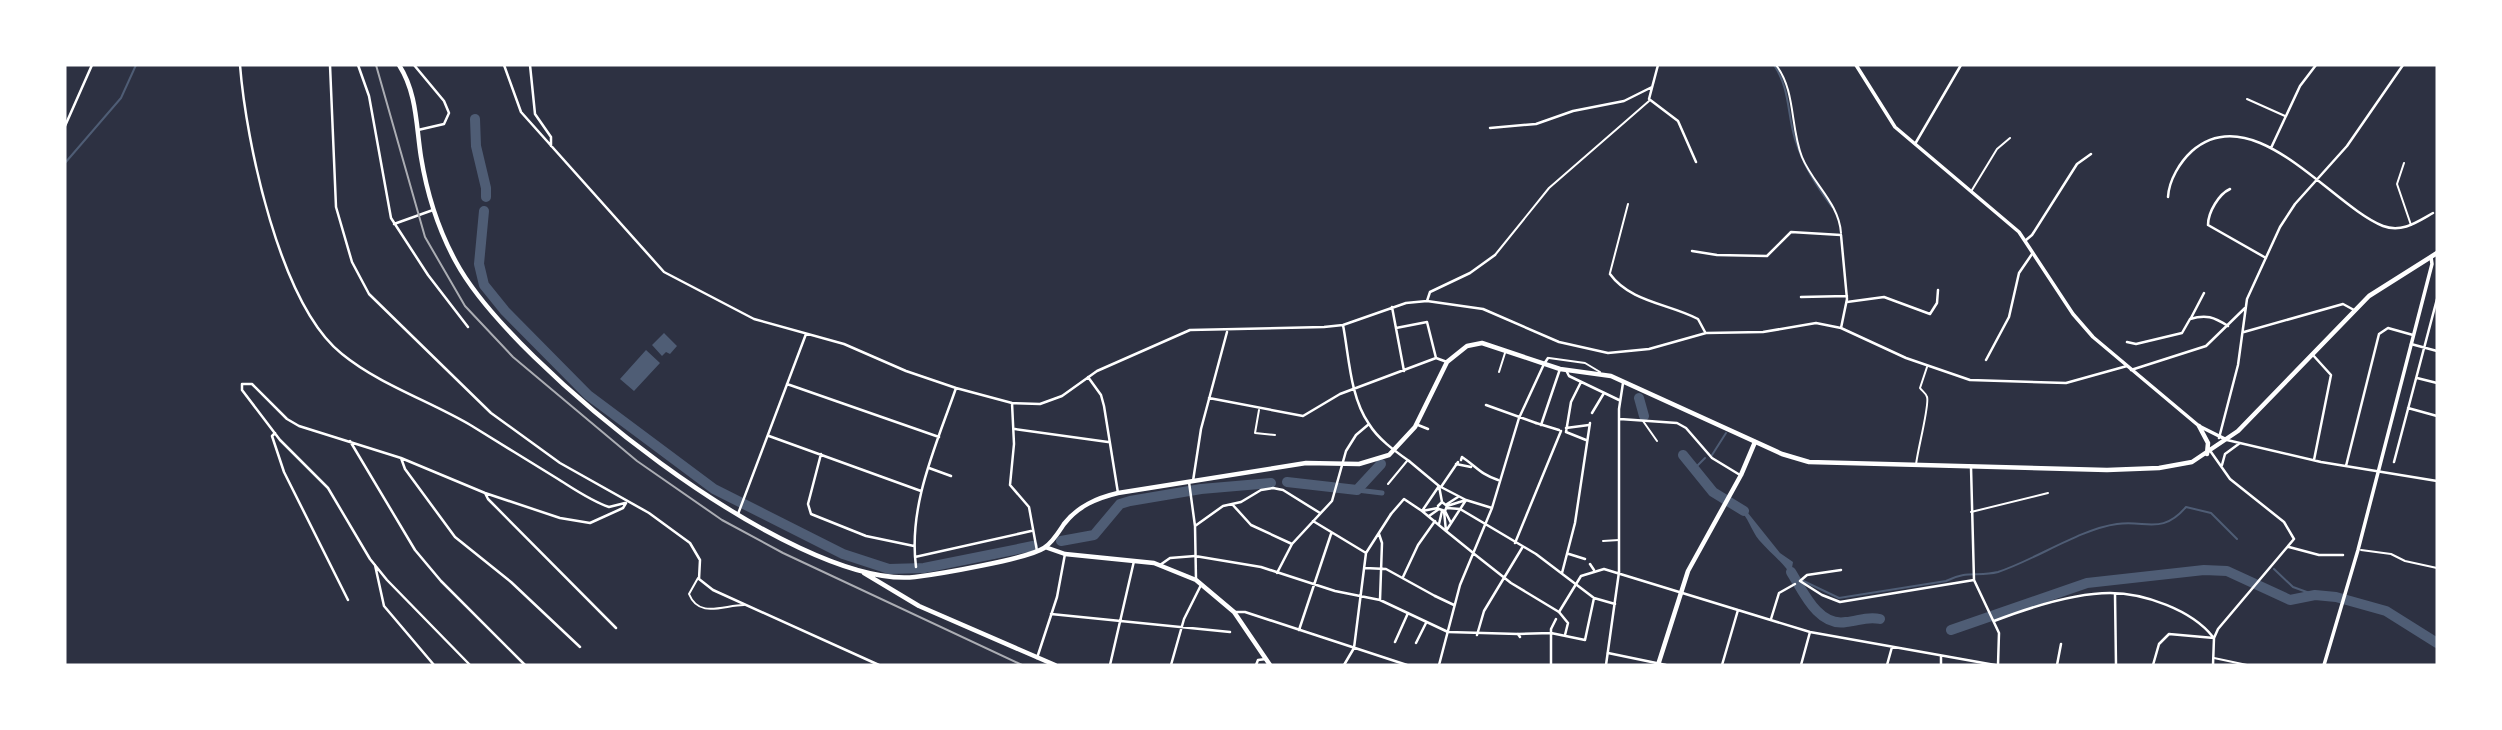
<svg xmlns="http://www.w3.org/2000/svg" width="2502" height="730" font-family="'Crimson Pro',serif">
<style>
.water{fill:#4f5d75}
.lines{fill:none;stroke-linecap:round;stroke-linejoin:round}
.stream{stroke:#4f5d75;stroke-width:2}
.canal{stroke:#4f5d75;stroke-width:5}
.river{stroke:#4f5d75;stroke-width:10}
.service{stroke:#fff;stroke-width:2}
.pedestrian{stroke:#fff;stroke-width:2.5}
.minor{stroke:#fff;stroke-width:2.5}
.tertiary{stroke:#fff;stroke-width:3.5}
.secondary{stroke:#fff;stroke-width:4.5}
.primary{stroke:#fff;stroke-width:4.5}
.rail{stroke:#abadb3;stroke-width:2}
</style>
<rect width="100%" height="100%" fill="#2d3142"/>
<!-- water -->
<path class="water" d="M664,333L677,346L670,354L666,352L662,356L652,345Z
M646,350L660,363L634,391L620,379Z
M1735,502L1744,508L1780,553L1793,562L1792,568L1798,581L1795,582C1786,564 1772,555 1759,540C1750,529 1748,514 1734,505Z"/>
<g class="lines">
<!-- stream -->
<path class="stream" d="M1774,65C1790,88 1787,113 1795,139C1803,165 1816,185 1832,207
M65,163L121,98L136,65
M1642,410H1643
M1712,455L1726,433
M1694,469L1705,458
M2274,569L2293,587L2315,595
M1795,577L1839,598L1946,581C1966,570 1978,577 1998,572C2035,560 2080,529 2117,524C2147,520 2162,535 2186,507L2211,513L2237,539"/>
<!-- canal -->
<path class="canal" d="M1357,490L1382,493"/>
<!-- river -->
<path class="river" d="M475,119L476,146L486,188V197
M484,211L479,264L484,285L505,311L588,395L714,489L843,554L889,569L924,568L1033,546
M1639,398L1644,416
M1683,455L1713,492L1744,511
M1287,482L1357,490L1381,464
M1061,541L1094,535L1120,504L1130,501L1201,489L1271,483
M1791,572C1803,591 1818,627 1846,622C1858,621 1867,616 1880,619
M1951,630L2087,583L2204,570L2227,571L2290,600L2315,595L2336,597L2386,611L2437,643"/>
<!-- service -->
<path class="service" d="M1776,65C1796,91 1790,127 1802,157C1813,184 1839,203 1841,233
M2247,99L2285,116
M2404,163L2397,184L2411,225
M1972,190L1997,149L2010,138
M1495,255L1549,188L1649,101
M1610,273L1628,204
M1549,358L1585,363L1600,372
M1499,372L1505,353
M1259,410L1255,433L1275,435
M1643,421L1657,441
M1916,465C1917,452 1930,404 1927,397C1926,393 1922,391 1920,388L1927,367
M1388,484L1407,461
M1971,512L2048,493
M1603,541L1619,540
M2361,550L2391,554L2405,561L2437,568
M698,578L689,594C699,619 724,605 744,605
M2214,658L2247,665"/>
<!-- pedestrian -->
<path class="pedestrian" d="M1486,405L1536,423
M1592,413L1604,393
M1418,425L1428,429
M1461,460L1462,457C1477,467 1480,474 1498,480
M1409,461L1439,486L1466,500L1446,531L1422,511L1439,486
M1456,464L1471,467
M1439,486L1442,502
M1441,487L1458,462
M1447,504L1458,497
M1447,506L1466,500L1492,508
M1447,508L1460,509L1536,554L1594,598L1615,604
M1444,511L1446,531L1472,552
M1445,511L1451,523
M1391,514L1404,499L1422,511L1438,508
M1429,516L1439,509L1445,511L1447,506L1442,502L1438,506
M1439,524L1442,511
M1473,553L1511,583L1559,612L1568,623L1565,635
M1569,554L1585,559
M1590,564L1594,570
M1160,565L1170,558L1195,556
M1562,573L1575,523L1590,423
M1403,577L1418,545L1435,521
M1435,596L1454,605
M1518,634L1551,633L1585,640L1594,598
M1477,635L1484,611L1522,548
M1439,665L1460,585L1492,508L1519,418L1544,364
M1551,665V629L1556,619
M1606,665L1619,572"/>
<!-- minor -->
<path class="minor" d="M240,65C246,142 280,305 342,354C380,385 430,401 472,426C501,444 529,461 558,479C574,489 591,501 609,507
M330,65L336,207L352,262L369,294L491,413L560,463L649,513L690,543L700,560L699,579L713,590L879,665
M358,65L369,96L391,218L428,275L468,327
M414,65L444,101L449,113L444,124L418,130
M504,65L521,112L664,272L754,319L844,344L906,371L956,388L1012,403L1040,404L1062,396L1097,371L1190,330L1324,327L1343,325L1406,303L1427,301L1483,309L1559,342L1608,353L1649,349L1706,333L1763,332L1816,323L1841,328L1906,358L1970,380L2066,383L2127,366
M530,65L535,114L551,137V146
M1658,65L1649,99L1678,121L1696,162
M65,126L92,65
M1490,128L1536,124L1573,111L1624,101L1652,87
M1915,144L1961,65
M2271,148L2300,86L2316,65
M2230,189C2219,194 2208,212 2208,225L2266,258
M2168,197C2169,180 2180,162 2192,151C2254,97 2332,206 2383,226C2402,233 2417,222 2433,213
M394,224L433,210
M2026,240L2032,235L2077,164L2091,154
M1692,251L1717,255L1767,256L1791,232L1841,235L1847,299L1841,328
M1610,274C1630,302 1670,304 1698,319L1705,332
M1801,297L1847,296
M1427,301L1430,292L1470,273L1495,255
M1847,302L1884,297L1930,314L1937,303L1938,290
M1392,307L1404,371
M2191,318L2204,293
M1343,325C1349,356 1350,397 1369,424C1378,439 1395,451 1409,461
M1396,328L1427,322L1436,358
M2244,332L2343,304L2354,310
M2127,342L2136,344L2182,333L2190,319C2206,314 2214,317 2228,326
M2411,344L2437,351
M2312,354L2331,375L2314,460
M1986,360L2009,317L2019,273L2032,254
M1544,364L1548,358
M1566,370L1569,376L1619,400
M2131,370L2206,346L2245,308
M1088,377L1101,395L1104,406L1118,493
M2417,378L2437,383
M787,384L939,437
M1209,398L1303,416L1340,394L1436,358L1447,362
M1012,403L1014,444L1010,485L1029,507L1037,551
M2408,408L2437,416
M1620,419L1677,423L1686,428L1712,458L1740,475
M1536,423L1559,430
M1541,425L1560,369
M1566,428L1589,425
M1015,429L1108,442
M1566,432L1571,402L1581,382
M1566,432L1586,440
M275,433L272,436L284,472L348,600
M769,436L921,491
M2219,438L2238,365L2247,299L2280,227L2295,204L2347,146L2403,65
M2227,440L2321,462L2437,481
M350,441L415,550L441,581L525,665
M2211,452L2230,479L2284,522L2294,539L2218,629L2214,638L2213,665
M821,454L808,504L811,514L866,536L914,546
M401,458L405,469L455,537L511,582L580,647
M2394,462L2437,299
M2222,465L2225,454L2240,443
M2346,466L2379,334L2388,328L2413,335
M1971,467L1974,580L1999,633L1998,665
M929,468L951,476
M1193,481L1201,429L1227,332
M1189,482L1195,526L1196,580
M485,493L488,499L616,628
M1232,504L1251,525L1292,544
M609,507L625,503
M738,514L806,334
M1313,521L1366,553L1354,648L1344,665
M1195,526L1223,506L1241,502L1261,490L1273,488L1283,490L1320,513
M1379,534L1382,543L1380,600
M1515,543L1561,431
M2289,547L2319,555H2343
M1366,553L1391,514
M1195,556L1261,567L1335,591L1380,600L1448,632L1518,634L1520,637
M915,557L1031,531
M375,565L384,606L434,665
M916,567C908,505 936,446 956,388
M1365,568L1386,569L1435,596
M1841,570L1807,575L1800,581L1822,595L1840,602L1974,580
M1619,572V409L1623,383
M1277,573L1292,544L1332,501L1346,451L1356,435L1369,424
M2115,594L2116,665
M1234,612H1245L1407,665
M1559,612L1581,576L1604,569L1810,632L1995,665
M1051,614L1230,632
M1771,619L1779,593L1795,584
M1994,621C2028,608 2073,593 2110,593C2144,593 2192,610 2213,637
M1299,630L1331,534
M1395,642L1408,613
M1416,643L1426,623
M1608,653L1666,665
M1037,658L1057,597L1065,554
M470,665L387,580L370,559L328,488L280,440L242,390V384H252L287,419L299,426L401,458L485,493L560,518L590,523L623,508L626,503
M1110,665L1134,561
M1171,665L1184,619L1201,585
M1256,665L1258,660L1266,659
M1722,665L1738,610
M1801,665L1810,632
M1887,665L1892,647
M1941,665V656
M2057,665L2061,644
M2153,665L2159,644L2169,634L2214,638"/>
<!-- tertiary -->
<path class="tertiary" d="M1856,65L1895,127L2019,232L2073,314L2093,337L2199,426L2225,439
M2324,665L2358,550L2432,264L2431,257"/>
<!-- secondary -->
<path class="secondary" d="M1658,665L1688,571L1741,475L1755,442"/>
<!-- primary -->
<path class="primary" d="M399,65C417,93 416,125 421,157C427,194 438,229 456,262C512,366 793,590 915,577C939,574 1027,559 1044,548C1053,542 1058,533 1064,524C1078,506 1097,498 1118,493L1306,463L1359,464L1389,455L1415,427L1447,362L1467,346L1482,343L1560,369L1611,376L1782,454L1809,462L2107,470L2159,468L2192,462L2238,431L2369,296L2437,253
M2199,426L2208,443L2207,454
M1045,547L1065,554L1154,563L1196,580L1234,612L1270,665
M864,573L919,606L1055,665"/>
<!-- rail -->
<path class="rail" d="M376,65L425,237L465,306L513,357L637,461L722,520L783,553L1022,665"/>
</g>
<!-- border -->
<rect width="2502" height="730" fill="none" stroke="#ffffff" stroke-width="133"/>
</svg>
